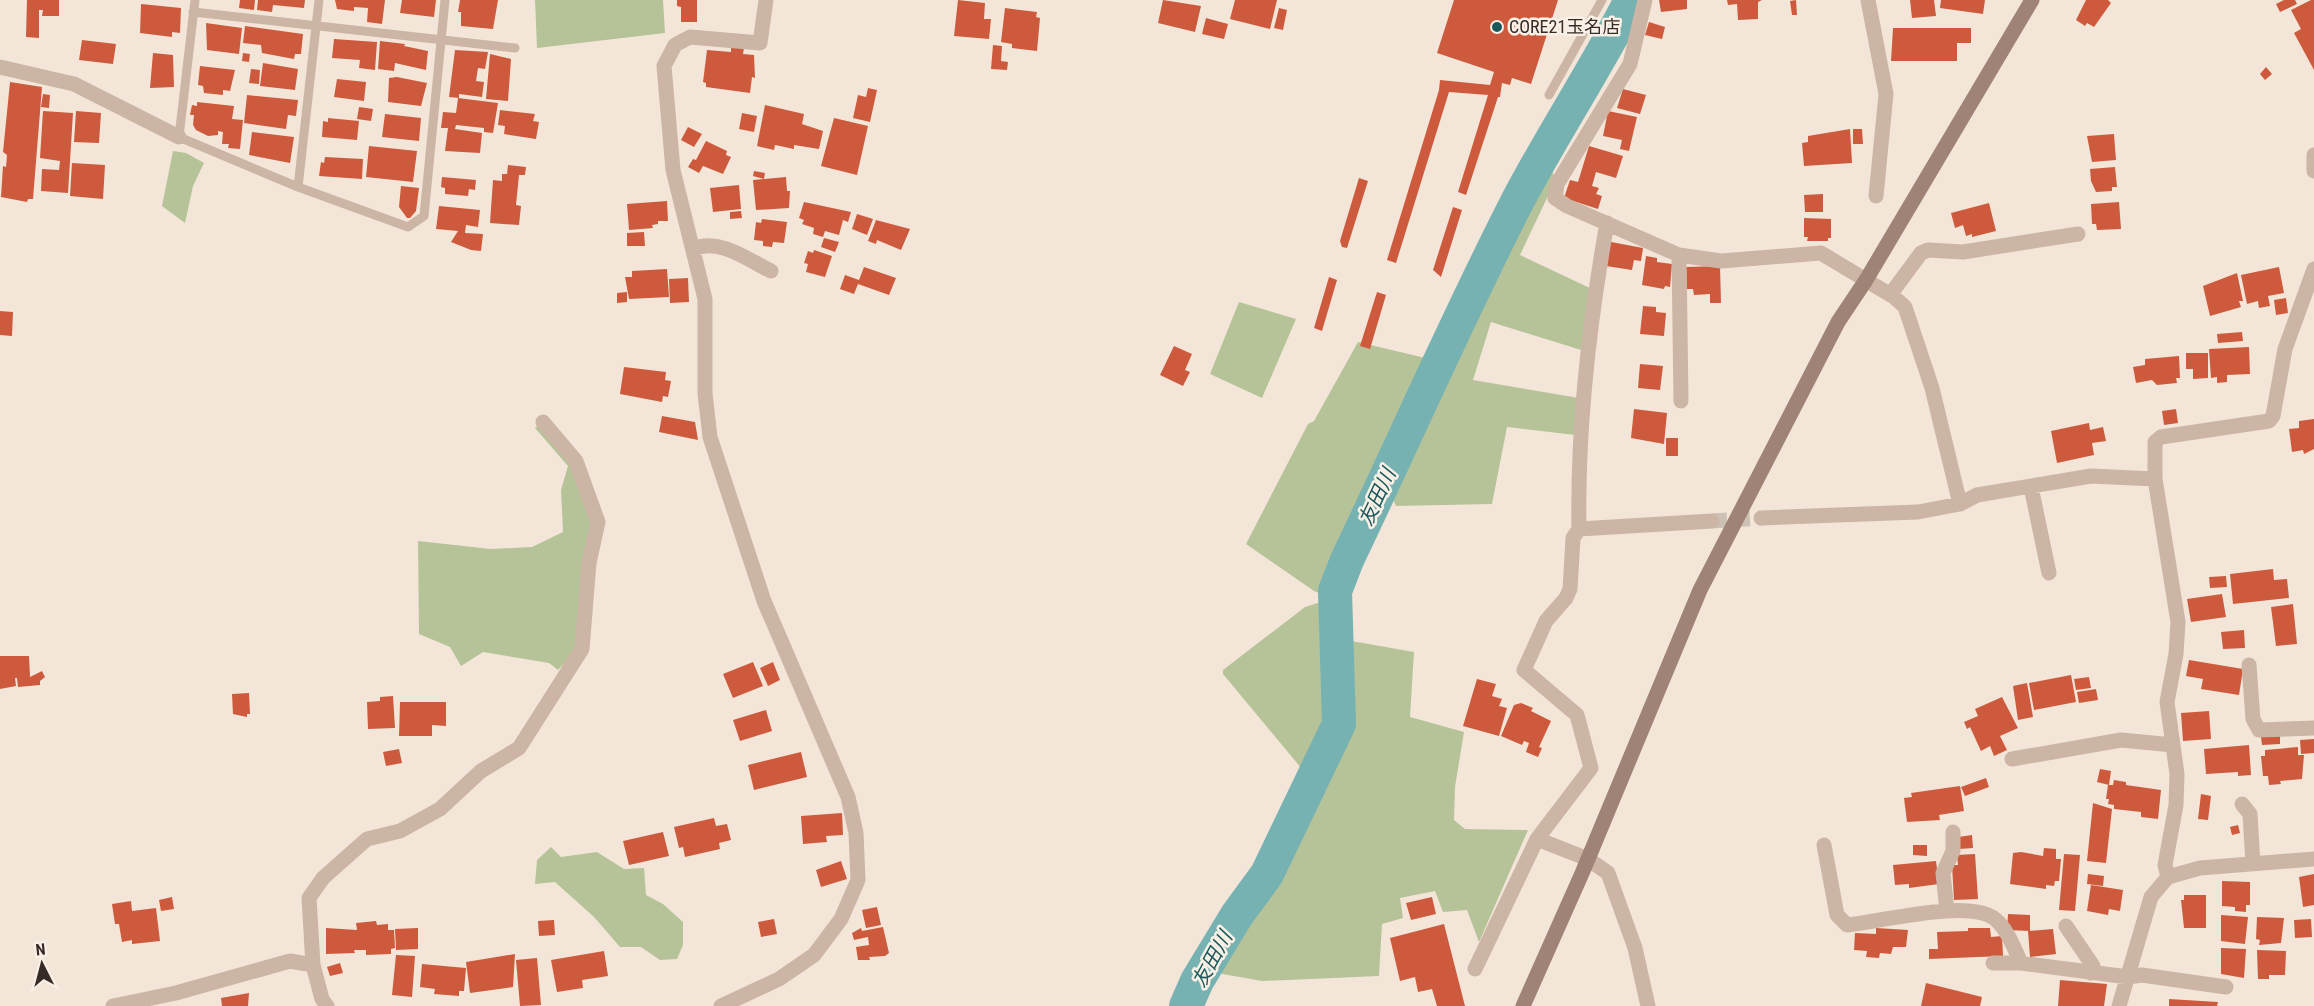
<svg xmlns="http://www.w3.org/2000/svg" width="2314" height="1006" font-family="'Roboto Condensed','Noto Sans JP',sans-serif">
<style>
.green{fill:#b6c399}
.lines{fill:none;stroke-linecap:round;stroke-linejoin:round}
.river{stroke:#77b2b2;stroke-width:34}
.building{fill:#cd5a3d}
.street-tunnel{stroke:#cdc1b5;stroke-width:15;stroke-dasharray:15 8;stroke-linecap:butt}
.lane{stroke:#ccb5a5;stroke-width:9}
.street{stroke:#ccb5a5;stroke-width:15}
.secondary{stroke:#9f8376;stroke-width:15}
.poi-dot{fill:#1a595b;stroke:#faf0e6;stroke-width:2}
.labels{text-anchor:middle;stroke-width:5;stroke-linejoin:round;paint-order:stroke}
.poi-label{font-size:18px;fill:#372b27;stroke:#faf0e6;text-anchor:start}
.water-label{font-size:20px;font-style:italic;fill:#1a595b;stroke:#faf0e6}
</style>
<rect width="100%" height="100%" fill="#f3e6d9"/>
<!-- green -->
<path class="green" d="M535,0H663L665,33L537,48Z
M173,151L186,153L204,163L193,186L185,223L162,206Z
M1545,159L1556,179L1520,255L1592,289L1581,350L1491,322L1473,380L1579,398L1575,435L1507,427L1492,504L1396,506L1389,491L1400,460Z
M1239,302L1296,319L1262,398L1210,374Z
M1358,342L1438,361L1346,555L1328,597L1314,591L1246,544L1308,424L1314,421Z
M540,424L573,463L594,522L579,649L558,670L549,663L483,652L461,666L450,647L419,634L418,541L491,549L532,547L563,532L561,490L568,466L535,428Z
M1327,600L1334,722L1302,769L1223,674V670L1305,607Z
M1346,640L1414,652L1410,717L1464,732L1455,787L1454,820L1465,829L1528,830L1479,942L1467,910L1443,912L1435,891L1400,898L1403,918L1382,924L1379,976L1262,981L1217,973L1260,902L1346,725Z
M551,847L561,857L597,852L624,869L644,868L646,895L663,904L683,922V945L677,959L660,960L641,947H620L594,917L555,882L535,884L537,860Z"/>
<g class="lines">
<!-- river -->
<path class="river" d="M1186,1006L1197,981L1237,915L1267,874L1339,724L1335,591L1347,560C1404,441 1457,319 1517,202C1553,133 1596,69 1631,0"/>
</g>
<!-- building -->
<path class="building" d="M27,0H59V16H42L43,10H39V38L26,37Z
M240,0H255L254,10L239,8Z
M258,0H305L304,8L273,5L272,12L257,10Z
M335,0H385L382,24L367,22L368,8L354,7V11L337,9Z
M402,0H436L434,17L400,13Z
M498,0L493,29L461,26V12H458L460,0Z
M677,0H697V22H681V7L677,6Z
M958,0L985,3L984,19H991L989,39L954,36Z
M1163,0L1201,6L1195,32L1158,23Z
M1235,0H1277L1270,29L1230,19Z
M1454,0H1558L1531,84L1512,78L1510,85L1502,83L1500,97H1498L1466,195L1458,192L1488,95L1449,92L1396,263L1387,260L1439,90L1440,80L1490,85L1494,72L1437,53Z
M1659,0H1687V9L1661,12Z
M1727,0H1762L1758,2V19L1738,20L1737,4L1728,5Z
M1796,0L1797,15H1792L1790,1Z
M1910,0H1934L1936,16L1912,18Z
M1941,0H1985L1983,14L1940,8Z
M2086,0H2108L2111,3L2094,27L2087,23L2085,26L2076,20Z
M2284,0H2295L2297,4L2280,12L2276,4Z
M2311,0H2314V70L2294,33L2301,29L2291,10Z
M141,4L181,8L180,33L172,32V37L140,33Z
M1005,8L1037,12L1036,17L1040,18L1037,51L1012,48V44L1001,42Z
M1279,8L1287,10L1283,30L1274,28Z
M1206,18L1228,24L1224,39L1202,34Z
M1649,22L1665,27L1662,39L1645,35Z
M206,23L242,28L239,54L207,50Z
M245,26L303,34L301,54H295L294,59L262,53L261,45L243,43Z
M1893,28H1971V43H1957V61H1891Z
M334,39L377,42L375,70L359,68L360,60L332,58Z
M82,40L116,44L113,64L79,60Z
M380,41L405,44L404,46L428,51L426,70L395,63L394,71L378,69Z
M993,45L1002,46L1001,61L1008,62L1007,70L991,69Z
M731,46L744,48L743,54L754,55L755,78L752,77L750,93L706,87V83L703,82L707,50L731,52Z
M455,50L488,52L485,69L478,68L476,81L484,82L482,97L459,94V98L449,97Z
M153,53L173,55L174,87L150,88Z
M243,53L250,54L249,62L242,61Z
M490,54L511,59L508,101L486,99Z
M263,63L298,69L295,90L260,86Z
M200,66L235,70L230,91L223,90V95L204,93L203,86L198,85Z
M2266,67L2272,74L2265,80L2260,74Z
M251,69L260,70L259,84L249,83Z
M397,77L427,83L421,106L388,102L389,78Z
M337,79L366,82L364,101L334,97Z
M10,82L42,87L33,199H28L27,202L1,197L3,166L6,167L7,155L3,152Z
M868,88L877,90L870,122L853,118L858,95L866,97Z
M1623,89L1646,95L1640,114L1617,108Z
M43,94L50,95L49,108L41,107Z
M247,95L298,100L296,116L288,115L286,129L244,123Z
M458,98L498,103L493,133L484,132V128L456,125L455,129L482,133L480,153L445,151L448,128H441L443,112L456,113Z
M197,102L234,106L232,119L243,120L240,149L228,148L229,144H222L223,132L218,131V135L208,136L196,130L193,125L194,115H190L192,105L197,106Z
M765,105L804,114L802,124L823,131L819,149L794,145V149L775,145L774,150L757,146Z
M359,107L373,109L371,121L357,119Z
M500,110L535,114L533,121L539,122L536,139L504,134L505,126L498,125Z
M43,111L73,113L68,193L41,191L42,169L59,170L60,161L40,158Z
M76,111L101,113L99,143L74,142Z
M1608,111L1637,117L1629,151L1620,149L1622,140L1603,136Z
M742,113L757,116L754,132L739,129Z
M385,114L421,118L419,141L382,137Z
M328,118L359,121L357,140L322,137L323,121L328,122Z
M834,118L868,126L857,175L821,166Z
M688,127L702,134L694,147L681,140Z
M1850,129L1852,163L1804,166L1802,143L1808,142V136Z
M1853,129H1862L1863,144H1853Z
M252,132L294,137L290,163L249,155Z
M2114,134L2116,160L2092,162L2087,136Z
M706,141L727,151L726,155L731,157L723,174L703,166L699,173L688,167L693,159L696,160Z
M369,146L417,151L413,182L366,177Z
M1589,146L1623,156L1616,178L1596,172L1592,186L1599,188L1596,194L1602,196L1598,209L1564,198L1570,180L1578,182Z
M325,157L363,159L362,179L319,176L321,162L324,163Z
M72,163L105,165L103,199L70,196Z
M508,165L526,167L525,175H519L516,205L521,206L519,225L490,223L493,180L502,181V174H507Z
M2115,167L2117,187H2112V191L2096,192L2091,181L2090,169Z
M754,171L765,173L764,179L753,176Z
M442,177L476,180L475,190L469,189L468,196L445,194V188L441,187Z
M786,177L787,191H790L789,208L756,210L753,180Z
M1359,178L1368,181L1347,248L1342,247L1340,241Z
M739,185L741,209L713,212L710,188Z
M401,186L419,188L416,211L410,218H407L399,207Z
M1823,194V212H1805L1804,195Z
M667,201L668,221H658V224L652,225L653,228L629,230L627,204Z
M804,202L851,212L848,222L843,220L839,235L825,231L823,237L813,234L814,228L802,224L804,220L799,218Z
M2119,202L2121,229L2097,230L2096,224H2092L2091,204Z
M1989,203L1996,231L1972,237V234L1966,236L1963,225L1955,228L1951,213Z
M439,206L480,210L478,227L466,225L465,233L483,234L481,251L471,250L451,242L458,231L436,229Z
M1453,207L1462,210L1441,277L1433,270Z
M741,211L742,218L730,219V212Z
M857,214L873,219L867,235L852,229Z
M1804,218L1831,219V238H1828V241H1807L1808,237H1804Z
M762,219L787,222L784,243L773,242L772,247L763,246V241L754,240L756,222L761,223Z
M876,220L910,229L901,250L877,240L876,244L868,241Z
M644,232L645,246H627V233Z
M824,238L839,242L835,252L821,247Z
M1611,242L1643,248L1641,261L1634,260L1632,270L1606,266Z
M814,250L832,256L825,277L806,272L808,264L804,263L808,251L813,253Z
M1646,256L1657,258V262L1672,264L1670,287L1665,286L1664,289L1642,285Z
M1720,266L1721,303H1710V294L1694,295L1693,289H1687L1686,267Z
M864,267L896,278L889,295L858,284L854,294L840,289L845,275L859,280Z
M2279,267L2284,293L2268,296L2270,306L2259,308L2258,301L2247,304L2241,275Z
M667,269L669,297L629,299L625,277H632V271Z
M2237,273L2243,301H2239L2241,307L2210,316L2203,286Z
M1329,277L1337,280L1322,331L1314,328Z
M688,278L689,302L670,303L669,279Z
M627,292V302L617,303V293Z
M1377,292L1386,295L1370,349L1360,346Z
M2286,298L2288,313L2276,315L2274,300Z
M1643,306L1656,307V312L1666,313L1664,336L1640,334Z
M0,311L13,312L12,336L0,335Z
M2242,332L2243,341L2218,343L2217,334Z
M1174,346L1192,354L1185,370L1190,372L1183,386L1160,375Z
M2249,347L2250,374L2227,375V382L2217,383V377L2211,378L2209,349Z
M2186,353H2208V378L2193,379V369H2186Z
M2179,356L2180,378H2176L2177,383L2157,385L2152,380L2136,383L2133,367L2145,365V359Z
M1640,364L1663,366L1660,390L1638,388Z
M624,367L666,372L665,380L671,381L668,397L663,396L662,402L620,394Z
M1634,409L1667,413L1664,444L1631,438Z
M2176,409L2178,423L2164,425L2162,411Z
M662,416L695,422L698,440L659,432Z
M2314,419V449L2304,454L2303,450L2292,452L2289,429L2299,428V421Z
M2089,423L2090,430L2103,427L2106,441L2092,443L2094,455L2057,463L2051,431Z
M1666,438H1678V456H1666Z
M2273,569L2274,580L2287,579L2289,598L2233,604L2230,574Z
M2226,576L2227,587L2210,588L2209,577Z
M2222,594L2226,617L2191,622L2187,599Z
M2293,604L2297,644L2276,646L2271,607Z
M2244,630L2245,648L2223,649L2221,632Z
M0,656H29L30,677L42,671L45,677L40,681V685L18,687L17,678H15L16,686L0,689Z
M2189,660L2243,669L2239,695L2201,689L2203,679L2186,676Z
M753,662L763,686L733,698L723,674Z
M773,662L780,680L768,686L760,668Z
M2071,675L2076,702L2034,710L2029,683Z
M2089,677L2091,688L2076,690L2074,679Z
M1477,679L1496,684L1492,696L1502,699L1499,706L1507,708L1499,736L1463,726Z
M2027,683L2033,717L2018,720L2013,686Z
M2096,689L2098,700L2079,703L2077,692Z
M249,693L250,714H247V717L233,714L232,694Z
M393,696L395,728L368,729L367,702L380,701V697Z
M2002,697L2018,728L2000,736L2007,750L1994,756L1990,746L1981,751L1970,727L1967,729L1964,722L1978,716L1975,709Z
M400,702H446V726L432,725V736H399Z
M1521,703L1533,708L1531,711L1551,721L1539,747L1542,748L1538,757L1526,752L1529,743L1524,741L1522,745L1501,736L1514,705Z
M766,710L772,731L740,741L733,720Z
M2209,711L2211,739L2183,741L2181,713Z
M2280,736V744L2262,745L2261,737Z
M2314,739V753L2301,754L2300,740Z
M2249,745L2251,775L2238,776V772L2206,774L2204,749Z
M2298,747V755H2304L2302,779L2280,781L2281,784L2269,785L2268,776H2263L2261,756H2265V750Z
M399,749L402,763L386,766L383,752Z
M801,752L807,777L754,790L748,765Z
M2100,769L2111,771L2109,785L2097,782Z
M1986,778L1989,787L1965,796L1961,787Z
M2114,780L2126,782V785L2161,790L2158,819L2141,817V812L2114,809V805L2108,804L2109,799H2106L2108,785H2113Z
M1960,786L1964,811L1939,815L1940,820L1907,822L1904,798L1912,797L1911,793Z
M2201,794L2211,796L2208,820L2198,819Z
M2093,803L2112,809L2106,863L2087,861Z
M842,813L843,835L826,836L827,842L803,844L801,816Z
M714,818L716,826L727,824L731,840L719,843L720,849L685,857L683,847L679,848L674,827Z
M2238,825L2240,833L2232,835L2230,827Z
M663,832L669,856L629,865L623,841Z
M1972,835L1973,848L1959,849L1958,837Z
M1913,845H1927V856L1913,855Z
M2044,848L2056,849V859H2061L2059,881H2055L2054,886L2046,885V889L2010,884L2013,853L2021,852L2043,856Z
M1975,854L1978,899L1954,900L1952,865H1958L1957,855Z
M2064,854L2080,855L2075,911L2059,910Z
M841,861L847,879L821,887L816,870Z
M1936,861L1939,884L1909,888V884L1895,885L1893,865Z
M2088,874L2104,876L2103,886L2087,884Z
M2314,874V905L2303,907L2299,877Z
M2222,881L2250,882V905H2246V912L2235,911V907L2222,906Z
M2091,885L2123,890L2120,911L2109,909L2108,915L2087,911Z
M2184,895H2206V928H2184L2181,900H2184Z
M172,897L174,909L161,911L159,900Z
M1432,897L1436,914L1411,920L1406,903Z
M131,901L132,911L156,908L160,941L132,944V940L122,942L119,924H115L112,904Z
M877,907L881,925L866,928L862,910Z
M2008,914L2030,915V931L2007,930Z
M2221,915L2248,917L2245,944L2221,941Z
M2257,917L2284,918L2281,943L2259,945L2260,940L2256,939Z
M774,919L777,934L761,937L758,922Z
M2311,919L2312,937L2295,938L2294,920Z
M554,920L555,935L539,936L538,921Z
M376,921L377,925L388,924V930H394L395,948L391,949V954L366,955V950H354L355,953L326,954V928L357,930L356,923Z
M1444,924L1465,1006H1437L1432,989L1418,992L1415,977L1400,981L1390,938Z
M883,927L889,953L885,956L869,957L870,960H858L856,947L869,945L868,937L854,940L852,933L861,928L862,931Z
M418,928V949L396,950L395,929Z
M1876,928L1908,930L1906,947H1893L1891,954L1880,953L1879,958L1866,957L1867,951L1854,950L1855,933L1876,934Z
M1968,928H1990L1991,937L2002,936L2003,956L1929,959V949H1938L1937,932L1968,931Z
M2053,929L2056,954L2030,957L2028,931Z
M2221,948L2246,949L2244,978L2221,974Z
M2257,950L2286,951L2285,975H2269V979H2258Z
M604,951L608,976L582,980L583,988L557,992L551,960Z
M515,954L513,987L470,993L466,962Z
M396,955L415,956L412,997L392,995Z
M537,958L541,1005L520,1006L516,960Z
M340,963L343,973L330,976L327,967Z
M422,964L466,968L464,991H459V996L434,994L435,989L420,987Z
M2060,980L2107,984L2104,1006H2058Z
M1926,983L1982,997L1980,1006H1921Z
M249,993L248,1006H222L221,998Z
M2169,999L2218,1002L2217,1006H2169Z"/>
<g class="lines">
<!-- street-tunnel -->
<path class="street-tunnel" d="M1712,521L1761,518"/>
<!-- lane -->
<path class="lane" d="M195,0L179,137L298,187L408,227L424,216L445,0
M193,12L515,48
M1549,95L1602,0
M298,187L319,0"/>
<!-- street -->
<path class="street" d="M1645,0L1630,64L1557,184L1555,198L1567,206L1679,255L1721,261L1821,253L1894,297L1905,307L1932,388L1960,504
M1868,0L1886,94L1876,196
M0,67L74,84L179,137
M2314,155V171
M693,249C719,237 748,260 771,271
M1679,255L1681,401
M1890,295L1921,253L1928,250L1963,252L2078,234
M2155,479V442L2161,437L2269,421L2273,416L2285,349L2314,269
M2031,487L2049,573
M1761,518L1918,512L1960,504L1977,495L2091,476L2155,479L2178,622L2176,654L2167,702L2177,774L2176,805L2165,865L2168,877
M1579,529L1712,521
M2249,665L2253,719L2259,730L2314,728
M2012,759L2121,740L2173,745
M2242,804L2250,814L2253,864
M1537,839L1588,859L1608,873L1635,948L1648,1006
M1824,845L1837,915L1847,925C1880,922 1969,898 1995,919C2008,930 2014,948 2021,963
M1947,911L1943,873L1953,851V832
M2066,926L2093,966L2091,973
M1993,963H2021L2128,977L2142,975L2226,987
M313,965L309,898L323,878L367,839L400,831L440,809L481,771L519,748L582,649L589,563L598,522L576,461L543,422
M1475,969L1537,839L1591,768L1577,715L1524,670L1546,621L1566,598L1570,589L1573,538L1579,529C1577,426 1589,324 1607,223
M113,1006L176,993L290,961L313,965L322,999L327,1006
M721,1006L779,979L814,955L841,919L858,880L856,833L848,797L764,601L710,437L705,393V299L673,170L664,66L675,45L690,37L760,43L766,0
M2119,1006L2151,897L2168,877L2200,868L2314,859"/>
<!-- secondary -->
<path class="secondary" d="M1523,1006L1583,871L1700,590L1838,322L1866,280L2032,0"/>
</g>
<!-- markers -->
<circle class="poi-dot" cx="1497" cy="27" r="6"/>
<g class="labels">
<!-- poi labels -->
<g class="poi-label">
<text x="1509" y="33">CORE21玉名店</text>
</g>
<!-- water labels -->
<g class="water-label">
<text transform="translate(1377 497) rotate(-65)" y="7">友田川</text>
<text transform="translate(1212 959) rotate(-61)" y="7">友田川</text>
</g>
</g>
<!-- north arrow -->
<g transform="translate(42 964) rotate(354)" stroke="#faf0e6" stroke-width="4.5" paint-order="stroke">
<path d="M0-4.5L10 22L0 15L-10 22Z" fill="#372b27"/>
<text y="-9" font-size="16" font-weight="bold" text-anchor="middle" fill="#372b27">N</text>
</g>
</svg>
